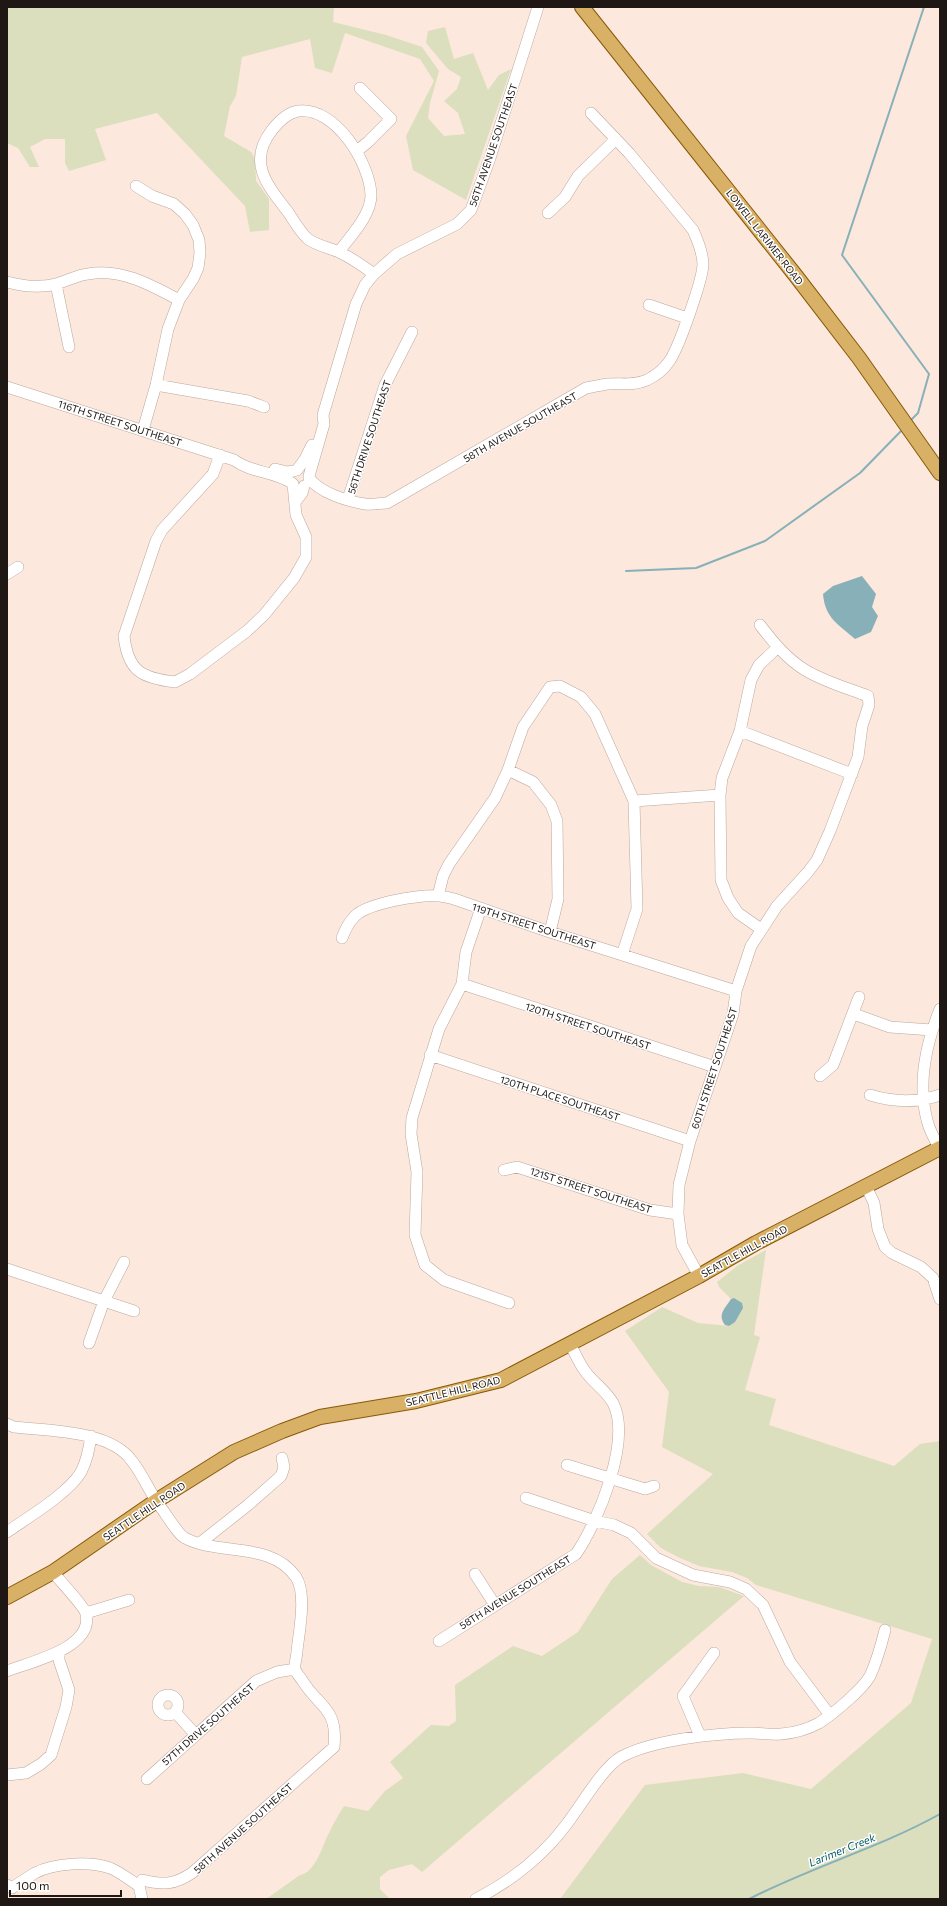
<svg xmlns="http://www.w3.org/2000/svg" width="947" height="1906" font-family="Commissioner,sans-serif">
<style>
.green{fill:#dbdfbd}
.water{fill:#87b0b8}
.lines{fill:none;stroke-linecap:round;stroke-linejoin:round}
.stream{stroke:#87b0b8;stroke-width:2}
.minor-casing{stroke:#bba89d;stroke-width:12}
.major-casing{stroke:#865907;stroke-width:16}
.minor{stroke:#fff;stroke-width:11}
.major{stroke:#d8b166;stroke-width:14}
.labels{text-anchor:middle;stroke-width:3;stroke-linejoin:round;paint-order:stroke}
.street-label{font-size:10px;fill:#1e1713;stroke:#fff}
.water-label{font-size:11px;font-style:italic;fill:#005c69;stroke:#fff}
</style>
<rect width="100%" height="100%" fill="#fce8dc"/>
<!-- green -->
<path class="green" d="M7,7H334L333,22L386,35L422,47L439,71L430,103L428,118L444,136L465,134L458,113L444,101L457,89L461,77L448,69L426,43L428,31L445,27L454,59L473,53L488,90L499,75L511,69L466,200L413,170L406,136L434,81L420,59L345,33L332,73L315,68L310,39L242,57L236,96L230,106L224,136L251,152L255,159L256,181L269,199V230L250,232L245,206L157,113L95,129L106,160L69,171L65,163V139H45L30,147L39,167H30L18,148L7,143Z
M766,1250L754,1335L760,1337L745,1390L776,1399L769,1425L894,1466L920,1444L940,1441V1899H560L645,1785L743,1773L811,1789L911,1703L932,1639L756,1585L747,1578L732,1572L699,1566L678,1557L661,1548L647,1534L713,1474L662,1447L669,1392L625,1331L662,1307L698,1323L730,1326L734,1298L731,1299L719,1287L717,1282L737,1266Z
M640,1555L651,1565L682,1582L699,1586L719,1587L744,1596L422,1872L412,1864L389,1870L380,1877V1889L390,1899H266L300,1875C316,1873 323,1843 330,1831C334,1822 339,1814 344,1806L368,1811L385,1791L403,1778L390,1762L431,1725L449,1726L456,1721L455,1685L513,1646L542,1656L578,1632L612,1579Z"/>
<!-- water -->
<path class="water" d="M862,576L876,594L872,607L878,616L871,632L855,639C838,624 825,618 823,594L833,586Z
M734,1298L742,1303L743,1308L735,1322L729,1326L725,1325C717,1314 725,1309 731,1299Z"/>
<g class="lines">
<!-- stream -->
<path class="stream" d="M910,421L918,413L929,374L842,255L924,7
M626,571L696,568L765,541L860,473L903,429
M749,1899C811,1867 879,1848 940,1814"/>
<!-- minor casing -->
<g class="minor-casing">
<path id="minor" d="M357,151L368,142L391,119L360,88
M136,186L152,196L174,204L185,214L193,225L199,240L200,253L198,268L193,279L179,300L168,329L156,385L143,430
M548,213L565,197L578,176L616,139
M339,252C350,236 371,216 371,195C370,163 335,106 298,111C287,113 279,121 272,130C247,162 267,185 288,212C294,221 300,232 308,239C316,245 329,248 339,252C352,258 363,266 374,274
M7,282C22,286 41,288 56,284C67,281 77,275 88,274C121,268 151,285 179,300
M56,284L69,347
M649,305L687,318
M156,385L248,401L264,407
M7,387L234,460C251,473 274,471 292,483
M220,455L213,474L162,530L156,541L124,636C128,671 141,678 175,682L190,674L247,631L264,615L294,578L306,557V537L296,515L293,484
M275,469L287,472L294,471
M297,470L305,459L312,445
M309,476L324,424L323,415L356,304L365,285L374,274L397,254L457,224L471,210L489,161L538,7
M309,478C320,493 347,501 365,504C372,505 380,503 387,503L586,388C593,387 600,385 608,384C622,383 633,386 647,380C655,376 663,370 668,363C678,351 702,281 703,265C703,253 698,241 693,230L629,153L591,113
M348,499L385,385L412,332
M296,501L302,493L304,486
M7,574L18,567
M740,731L852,774
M508,770L533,782L551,805L557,821L558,899L550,932
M634,801L720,795
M438,896L443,876L449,864L495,798L508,770L523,727L550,687L560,686L581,697L595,714L634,801L637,909L622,955
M481,908L466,952L462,984L439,1029L412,1118L411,1134L417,1172L415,1235L425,1265L444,1280L509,1303
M761,929L738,913L728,898L721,880L720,795L722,778L740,731L751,680L759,665L778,647
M342,938C345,930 349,922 355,916C368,903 421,894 439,896C444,896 449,898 454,899L550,932L736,991
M462,984L715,1067
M854,1014L890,1027L932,1030
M430,1055L690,1141
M820,1076L833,1065L859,997
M870,1095C893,1102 917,1103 940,1095
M939,1148C935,1139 929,1130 927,1120C917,1082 926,1044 940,1009
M504,1170L517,1167L650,1210L678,1214
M866,1186L874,1203L878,1229L885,1247L892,1253L921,1267L933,1278L940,1299
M7,1269L134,1311
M699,1276L682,1245L678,1214L679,1185L690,1141L733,1014L736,991L751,946L777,906L808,872L817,860L830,831L858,757L862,726L869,705L868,696C847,688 825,682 805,670C787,659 773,642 760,625
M89,1343L104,1301L124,1262
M7,1424L14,1427C49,1431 110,1430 132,1461C143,1475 149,1491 159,1505C165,1512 178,1535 185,1538C219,1556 271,1541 296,1577C307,1594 299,1632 297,1651C297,1656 294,1665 295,1669C296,1673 300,1677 302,1680C319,1708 338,1707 334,1747L192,1873C174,1885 163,1885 142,1880
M567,1465L645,1489L654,1486
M526,1498L595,1521L614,1525L631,1533L656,1558L693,1575L730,1582L746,1589L763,1605L790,1662L829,1714
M7,1532C27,1518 69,1493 81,1472C87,1461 89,1449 91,1436
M200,1543L248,1505L281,1476L284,1467L282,1458
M475,1574L495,1605
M86,1613L129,1600
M439,1641L576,1554C598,1522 632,1440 613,1403C605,1389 593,1383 585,1371C579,1363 575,1353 570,1344
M7,1671C30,1662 94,1648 86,1614C85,1607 59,1580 53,1572
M158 1705a10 10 0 1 1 20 0a10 10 0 1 1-20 0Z
M175,1712L195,1734
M700,1736L683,1696L714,1653
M7,1775L26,1773L41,1764L51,1755L66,1707L69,1690L59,1660V1652
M147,1779L256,1681L277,1672L295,1669
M7,1885L12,1888C19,1883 27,1878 35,1873C54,1863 89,1861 110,1868C120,1872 130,1880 139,1886L142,1899
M476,1899C511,1881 542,1857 566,1825C580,1807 603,1767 621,1757C652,1740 716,1733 751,1733C761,1733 771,1735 781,1734C794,1733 808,1729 819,1723C833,1714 862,1690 870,1676C877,1661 881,1646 885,1630"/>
</g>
<!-- major casing -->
<g class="major-casing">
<path id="major" d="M582,7L796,276L859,358L940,473
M7,1597L53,1572L156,1501L234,1452L282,1431L320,1417L416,1401L501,1380L699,1276L756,1243L940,1148"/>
</g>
<!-- minor -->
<use href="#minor" class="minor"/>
<!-- major -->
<use href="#major" class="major"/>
</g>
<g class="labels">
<!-- street labels -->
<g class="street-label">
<text transform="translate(493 145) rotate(-71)" y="4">56TH AVENUE SOUTHEAST</text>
<text transform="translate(765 237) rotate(52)" y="4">LOWELL LARIMER ROAD</text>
<text transform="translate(120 423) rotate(18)" y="4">116TH STREET SOUTHEAST</text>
<text transform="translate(520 427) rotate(-30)" y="4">58TH AVENUE SOUTHEAST</text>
<text transform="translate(369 437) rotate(-72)" y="4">56TH DRIVE SOUTHEAST</text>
<text transform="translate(534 926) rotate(18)" y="4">119TH STREET SOUTHEAST</text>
<text transform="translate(588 1026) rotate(18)" y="4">120TH STREET SOUTHEAST</text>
<text transform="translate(714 1068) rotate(-72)" y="4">60TH STREET SOUTHEAST</text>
<text transform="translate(560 1098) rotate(18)" y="4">120TH PLACE SOUTHEAST</text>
<text transform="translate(591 1190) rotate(18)" y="4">121ST STREET SOUTHEAST</text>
<text transform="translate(744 1251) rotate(-29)" y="4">SEATTLE HILL ROAD</text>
<text transform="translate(453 1391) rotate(-14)" y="4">SEATTLE HILL ROAD</text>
<text transform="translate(144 1511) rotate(-34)" y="4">SEATTLE HILL ROAD</text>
<text transform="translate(515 1592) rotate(-32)" y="4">58TH AVENUE SOUTHEAST</text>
<text transform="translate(208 1724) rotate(-41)" y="4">57TH DRIVE SOUTHEAST</text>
<text transform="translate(243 1828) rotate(-42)" y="4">58TH AVENUE SOUTHEAST</text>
</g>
<!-- water labels -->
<g class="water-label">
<text transform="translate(842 1850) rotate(-22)" y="4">Larimer Creek</text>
</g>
</g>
<!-- border -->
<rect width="947" height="1906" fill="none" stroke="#1e1713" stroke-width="16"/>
<!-- scale -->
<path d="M10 1890v6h111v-6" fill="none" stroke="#1e1713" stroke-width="2"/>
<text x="16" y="1890" font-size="12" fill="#1e1713" stroke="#ffffff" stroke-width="3" paint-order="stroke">100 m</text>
</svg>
